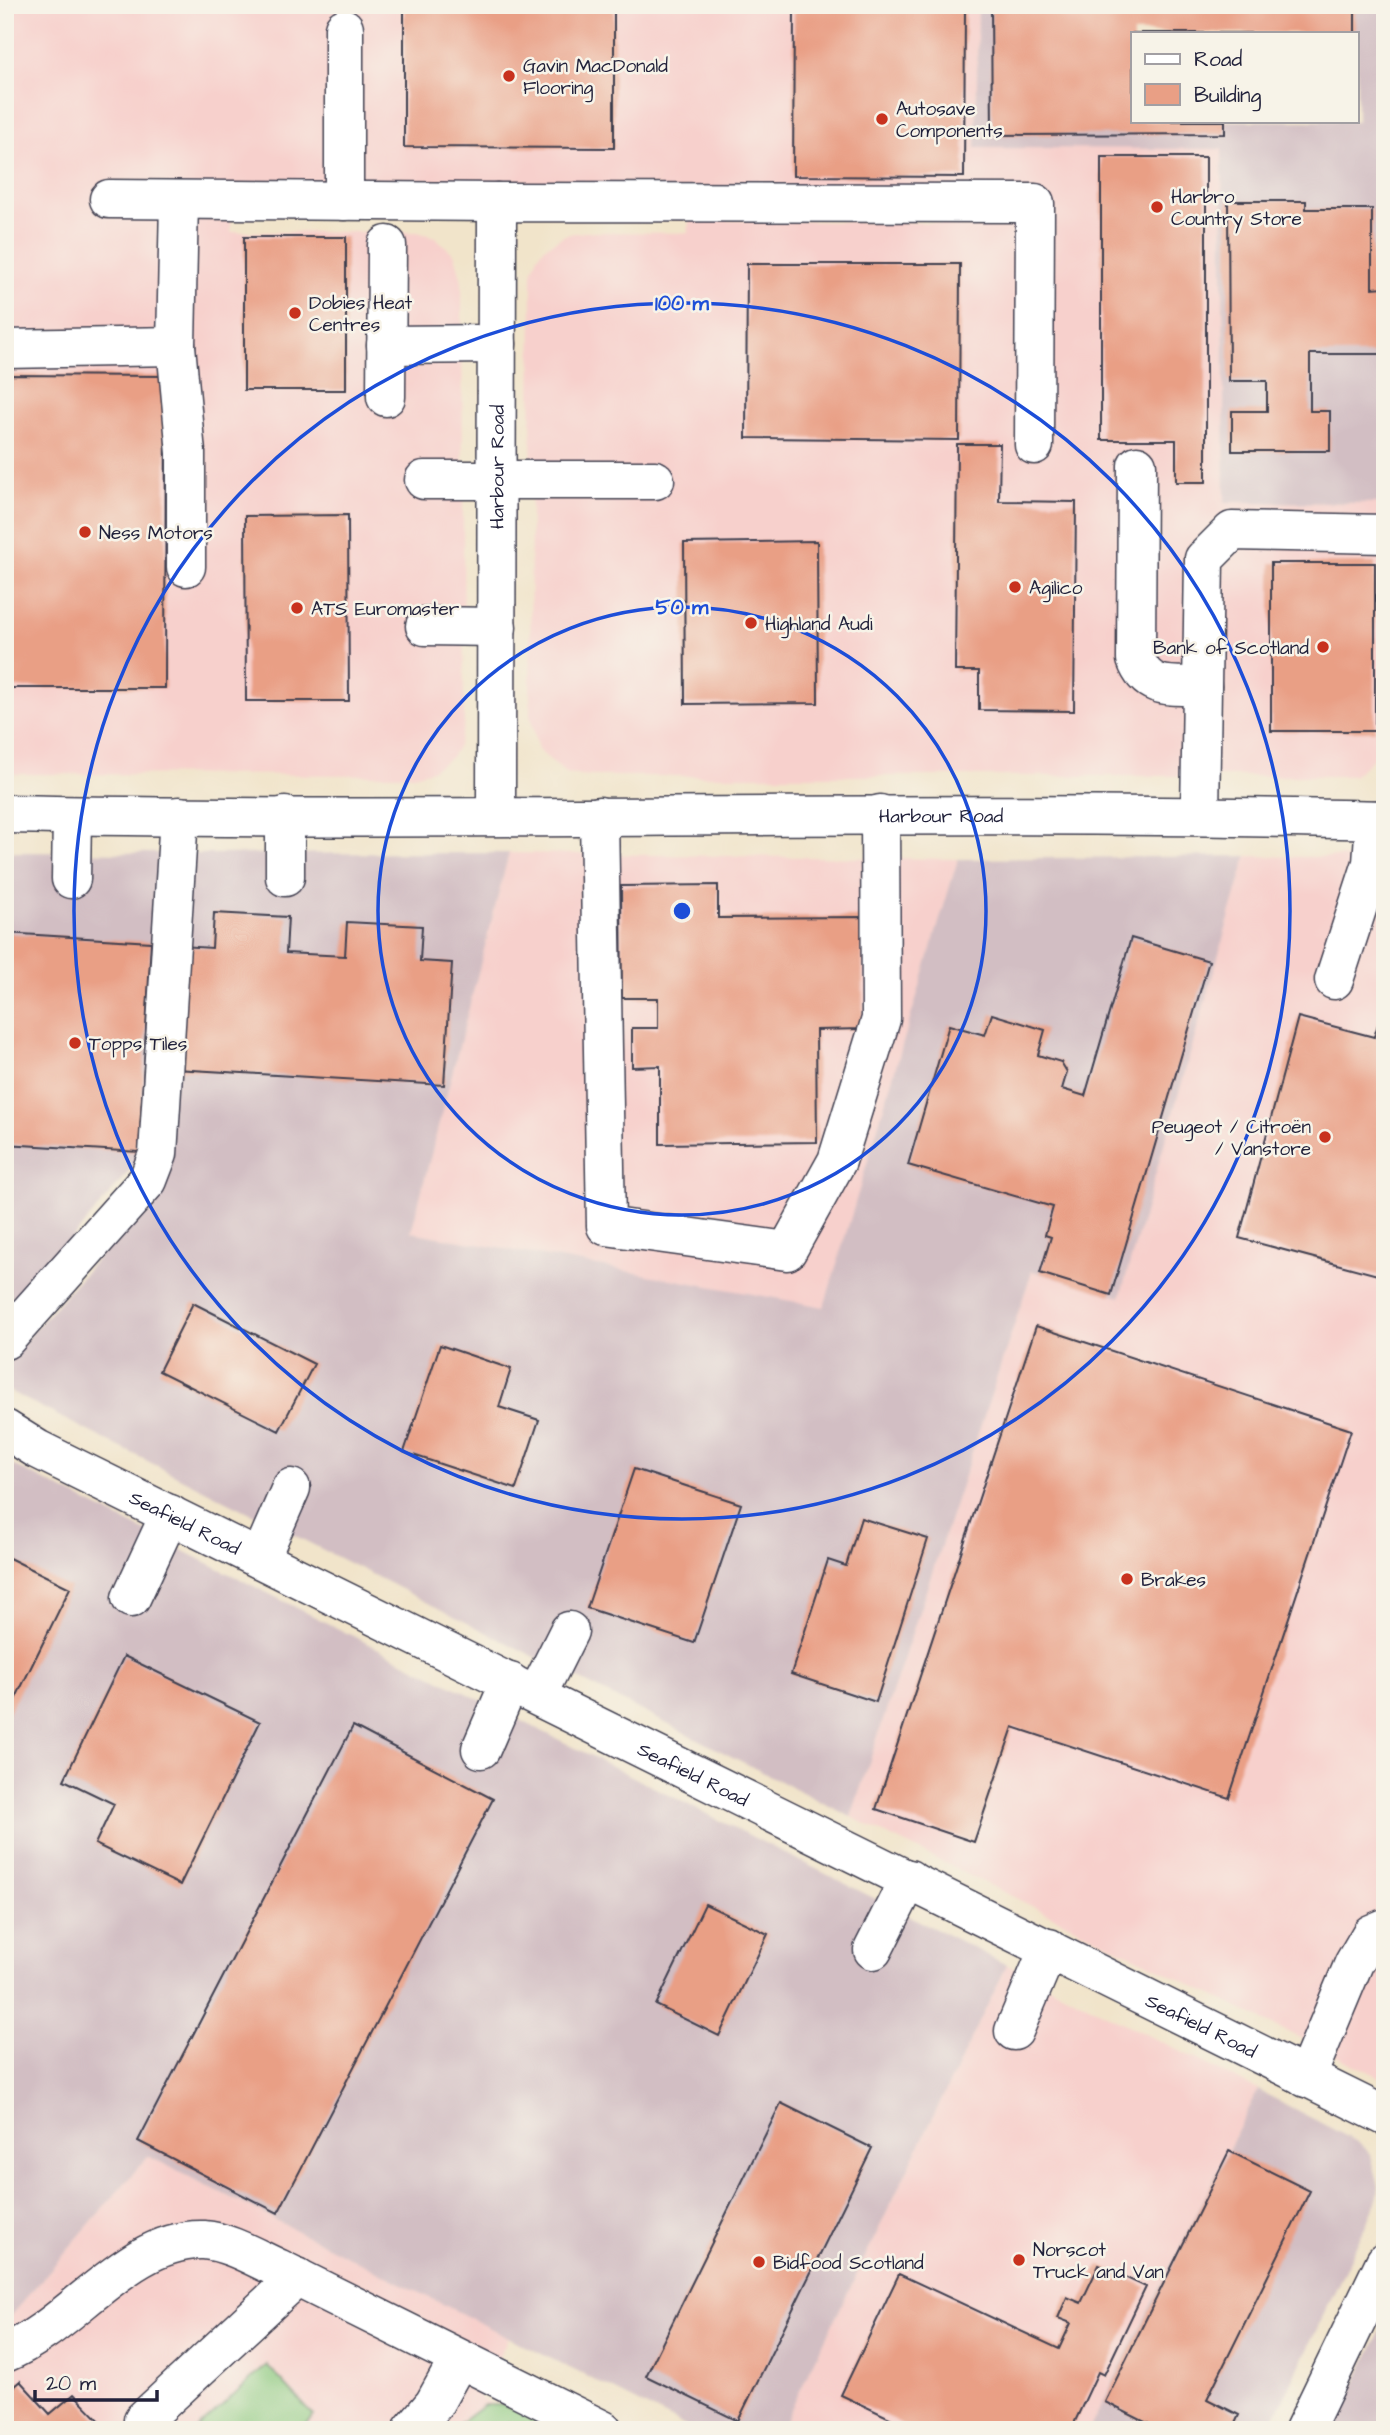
<svg xmlns="http://www.w3.org/2000/svg" width="1390" height="2435" font-family="'Architects Daughter',sans-serif">
<style>
.built{fill:#f7d0cc}
.industrial{fill:#d2bec3;fill-rule:evenodd}
.green{fill:#8bc97f;stroke:#56765d;stroke-width:2}
.building{fill:#e99f85}
.lines{fill:none;stroke-linecap:round;stroke-linejoin:round}
.minor-casing{stroke:#413f50;stroke-width:41}
.minor{stroke:#fff;stroke-width:38}
.ring{fill:none;stroke:#1d4ed8;stroke-width:3.5}
.poi-dot{fill:#c8321e;stroke:#f7f3e8;stroke-width:2.5}
.labels{text-anchor:middle;stroke-width:5;stroke-linejoin:round;paint-order:stroke}
.poi-label{font-size:19px;fill:#22223b;stroke:#f7f3e8;text-anchor:start}
.street-label{font-size:19px;fill:#22223b;stroke:#f7f3e8}
.centre{fill:#1d4ed8;stroke:#f7f3e8;stroke-width:3.5}
.ring-label{font-size:21px;text-anchor:middle;font-weight:bold;fill:#1d4ed8;stroke:#f7f3e8;stroke-width:5;stroke-linejoin:round;paint-order:stroke}
</style>
<rect width="100%" height="100%" fill="#f7f3e8"/>
<filter id="ink" filterUnits="userSpaceOnUse"><feTurbulence type="fractalNoise" baseFrequency=".0143" numOctaves="2"/><feDisplacementMap in="SourceGraphic" scale="14" xChannelSelector="R" yChannelSelector="G"/><feConvolveMatrix kernelMatrix="1 2 1 2 8 2 1 2 1" color-interpolation-filters="sRGB"/></filter>
<filter id="wash" filterUnits="userSpaceOnUse"><feTurbulence type="fractalNoise" baseFrequency=".00686" numOctaves="4" result="noise"/><feDisplacementMap in="SourceGraphic" scale="28" xChannelSelector="R" yChannelSelector="G"/><feGaussianBlur stdDeviation="1.57" result="paint"/><feColorMatrix in="noise" values="0 0 0 0 0 0 0 0 0 0 0 0 0 0 0 0 0 1.4 0 .05"/><feComposite in="paint" operator="in"/></filter>
<g filter="url(#wash)">
<rect width="100%" height="100%" fill="#f1e4ca"/>
<!-- built -->
<path class="built" d="M5,5H978L976,148H1222L1225,502L1385,503L1382,729L1373,759L1353,776H587L567,774L538,750L530,714L532,272L538,256L545,247L567,234L585,232L688,233L689,220L962,223L963,186L231,217V232H417L435,237L455,255L462,281L464,724L458,746L451,757L432,770L414,775L5,774Z
M509,853L958,859L824,1308L411,1232Z
M1247,856L1385,858V2080L851,1817L1032,1271L1120,1296Z
M1007,1965L1258,2090L1089,2430H781Z
M148,2156L509,2337L478,2397L511,2414L508,2422L523,2430H5V2322Z"/>
<!-- industrial -->
<path class="industrial" d="M978,5H1385V503L1225,502L1222,149L976,148ZM1133,33H1357V121H1133Z
M5,852L160,853L144,1154L5,1317Z
M509,853L411,1232L824,1307L958,859L1247,856L1120,1297L1032,1271L851,1817L5,1389V1364L160,1186L187,854Z
M5,1461L1007,1965L781,2430H693L148,2156L5,2322Z
M1258,2090L1361,2144L1371,2155L1379,2186L1377,2202L1269,2430H1089Z
M1385,2322V2430H1333Z"/>
<!-- green -->
<path class="green" d="M267,2365L314,2416L300,2430H196Z
M484,2405H503L555,2430H523L508,2422L503,2430H451Z"/>
<g id="blocks">
<!-- building -->
<path class="building" d="M404,5H614V148L404,147Z
M794,5H965L964,177L793,176Z
M991,5H1355V33H1133V121H1225V134L992,135Z
M1101,157H1206V482H1176V440H1101Z
M1228,201H1306V209H1372V288L1385,287V354H1310V411H1330V451H1232V411H1267V381H1229Z
M244,237H346V390H244Z
M747,264H960L959,440L746,438Z
M5,375L166,376L165,688H5Z
M957,444H1000L999,501L1076,502L1074,711L979,710V671H955Z
M348,515L349,701H246L245,516Z
M817,541L818,703L685,704L684,543Z
M1271,563H1375V731H1271Z
M718,885V918L862,917L863,1029L816,1030L817,1142L660,1144V1066L632,1067V1028H658V998H622L621,886Z
M214,913L288,917L286,953L345,956L347,922L422,926L420,961L452,963L444,1085L175,1069L182,946L212,948Z
M5,933L151,942L139,1152L5,1144Z
M1131,938L1209,961L1111,1295L1040,1273L1051,1237L1045,1235L1053,1207L908,1165L949,1025L985,1035L992,1014L1045,1030L1038,1055L1061,1062L1067,1072L1062,1089L1085,1096Z
M1385,1002V1277L1239,1238L1298,1017L1374,1037Z
M193,1303L314,1364L279,1431L159,1371Z
M1036,1326L1351,1430L1229,1798L1013,1727L974,1842L876,1809Z
M440,1345L511,1369L499,1407L539,1420L516,1489L404,1452Z
M634,1469L741,1504L694,1643L587,1608Z
M861,1518L928,1539L876,1702L791,1674L828,1560L846,1566Z
M5,1556L70,1588L5,1720Z
M124,1656L260,1722L180,1885L95,1844L114,1804L64,1780Z
M353,1726L493,1799L278,2213L138,2141Z
M705,1904L768,1934L719,2036L656,2005Z
M781,2103L872,2148L738,2421L646,2376Z
M1229,2151L1310,2191L1207,2399L1239,2415L1232,2430H1161L1105,2402Z
M1099,2265L1146,2287L1104,2375L1098,2372L1071,2430H915L841,2395L899,2274L1059,2349L1071,2323L1058,2318L1067,2297L1081,2303Z
M20,2381L50,2414L74,2394L109,2430H5V2394Z"/>
</g>
</g>
<g filter="url(#ink)">
<use href="#blocks" fill-opacity="0" stroke="#413f50" stroke-width="2"/>
<g class="lines">
<!-- minor casing -->
<g class="minor-casing">
<g id="minor">
<path d="M344,28V201"/>
<path d="M109,199L497,202"/>
<path d="M179,200L176,346L186,453V567"/>
<path d="M386,345L497,344"/>
<path d="M5,349L176,346"/>
<path d="M386,397L387,245"/>
<path d="M1137,465L1136,659C1147,691 1172,685 1202,686"/>
<path d="M424,480H655"/>
<path d="M425,626L497,627"/>
<path id="s1" d="M5,814C465,824 925,808 1385,820"/>
<path id="s2" d="M496,815L497,202L1035,203L1034,445"/>
<path d="M1200,815L1204,559L1232,531L1385,534"/>
<path d="M599,816L606,1226L787,1251L837,1161L881,1019L880,814"/>
<path d="M285,877V816"/>
<path d="M71,879L72,816"/>
<path d="M1334,980L1372,863L1375,820"/>
<path d="M5,1340L148,1180L158,1154L179,816"/>
<path id="s3" d="M5,1429L37,1449L1385,2116"/>
<path d="M260,1559L291,1488"/>
<path d="M131,1598L170,1514"/>
<path d="M537,1695L569,1631"/>
<path d="M481,1749L510,1682"/>
<path d="M873,1950L909,1879"/>
<path d="M1014,2031L1049,1948"/>
<path d="M1306,2078L1354,1963L1371,1934L1385,1928"/>
<path d="M5,2353C72,2326 129,2237 204,2240C230,2242 257,2259 280,2269L603,2430"/>
<path d="M143,2420L297,2277"/>
<path d="M412,2430L434,2404L459,2359"/>
<path d="M1304,2430L1385,2262"/>
</g>
</g>
<!-- minor -->
<use href="#minor" class="minor"/>
</g>
</g>
<!-- distance rings -->
<g class="ring">
<circle cx="682" cy="911" r="304"/>
<circle cx="682" cy="911" r="608"/>
</g>
<!-- markers -->
<g class="poi-dot">
<circle cx="509" cy="76" r="7"/>
<circle cx="882" cy="119" r="7"/>
<circle cx="1157" cy="207" r="7"/>
<circle cx="295" cy="313" r="7"/>
<circle cx="85" cy="532" r="7"/>
<circle cx="1015" cy="587" r="7"/>
<circle cx="297" cy="608" r="7"/>
<circle cx="751" cy="623" r="7"/>
<circle cx="1323" cy="647" r="7"/>
<circle cx="75" cy="1043" r="7"/>
<circle cx="1325" cy="1137" r="7"/>
<circle cx="1127" cy="1579" r="7"/>
<circle cx="1019" cy="2260" r="7"/>
<circle cx="759" cy="2262" r="7"/>
</g>
<g class="labels">
<!-- poi labels -->
<g class="poi-label">
<text x="523" y="72">Gavin MacDonald<tspan x="523" dy="22">Flooring</tspan></text>
<text x="896" y="115">Autosave<tspan x="896" dy="22">Components</tspan></text>
<text x="1171" y="203">Harbro<tspan x="1171" dy="22">Country Store</tspan></text>
<text x="309" y="309">Dobies Heat<tspan x="309" dy="22">Centres</tspan></text>
<text x="99" y="539">Ness Motors</text>
<text x="1029" y="594">Agilico</text>
<text x="311" y="615">ATS Euromaster</text>
<text x="765" y="630">Highland Audi</text>
<text x="1309" y="654" text-anchor="end">Bank of Scotland</text>
<text x="89" y="1050">Topps Tiles</text>
<text x="1311" y="1133" text-anchor="end">Peugeot / Citroën<tspan x="1311" dy="22">/ Vanstore</tspan></text>
<text x="1141" y="1586">Brakes</text>
<text x="1033" y="2256">Norscot<tspan x="1033" dy="22">Truck and Van</tspan></text>
<text x="773" y="2269">Bidfood Scotland</text>
</g>
<!-- street labels -->
<g class="street-label">
<text dy="7" stroke="none"><textPath href="#s2" startOffset="348">Harbour Road</textPath></text>
<text dy="7" stroke="none"><textPath href="#s1" startOffset="936">Harbour Road</textPath></text>
<text dy="7" stroke="none"><textPath href="#s3" startOffset="203">Seafield Road</textPath></text>
<text dy="7" stroke="none"><textPath href="#s3" startOffset="770">Seafield Road</textPath></text>
<text dy="7" stroke="none"><textPath href="#s3" startOffset="1337">Seafield Road</textPath></text>
</g>
</g>
<circle cx="682" cy="911" r="10" class="centre"/>
<g class="ring-label">
<text x="682" y="310">100 m</text>
<text x="682" y="614">50 m</text>
</g>
<!-- margin -->
<rect width="1390" height="2435" fill="none" stroke="#f7f3e8" stroke-width="28"/>
<!-- legend -->
<rect x="1131" y="32" width="228" height="91" fill="#f7f3e8" stroke="#a29fa3" stroke-width="2"/>
<rect x="1145" y="54" width="35" height="10" fill="#ffffff" stroke="#a29fa3" stroke-width="2"/>
<text x="1194" y="66" font-size="21" fill="#22223b">Road</text>
<rect x="1145" y="84" width="35" height="21" fill="#e99f85" stroke="#a29fa3" stroke-width="2"/>
<text x="1194" y="102" font-size="21" fill="#22223b">Building</text>
<!-- scale -->
<path d="M35 2390v10h122v-10" fill="none" stroke="#22223b" stroke-width="3.5"/>
<text x="46" y="2390" font-size="21" fill="#22223b" stroke="#f7f3e8" stroke-width="5" paint-order="stroke">20 m</text>
</svg>
